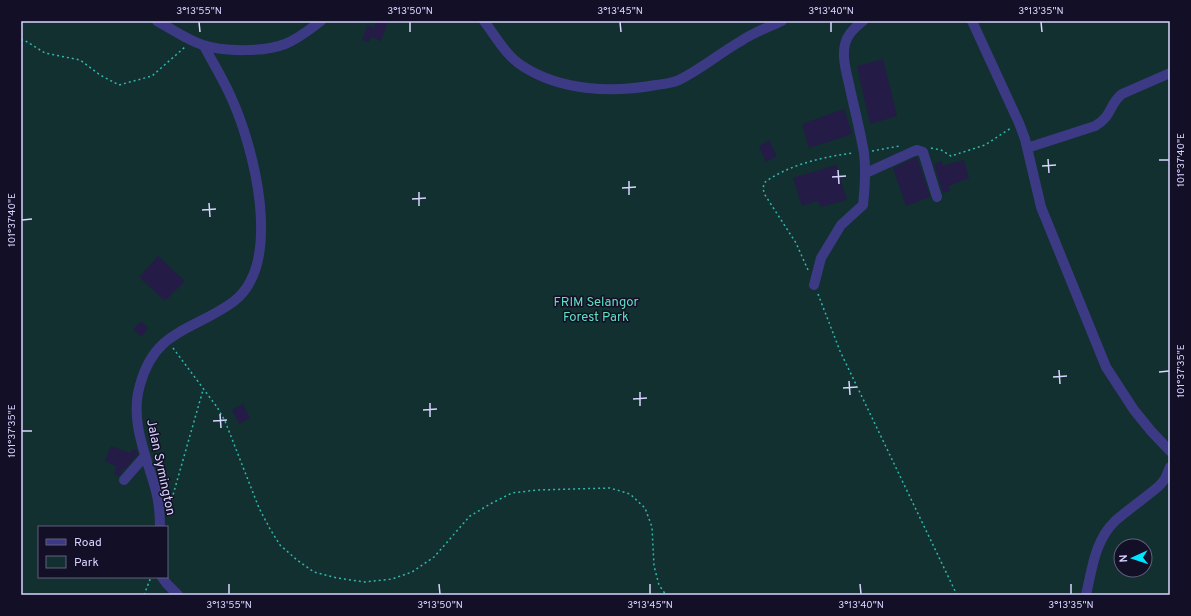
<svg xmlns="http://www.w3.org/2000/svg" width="1191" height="616" font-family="Overpass,sans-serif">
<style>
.green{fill:#12302f;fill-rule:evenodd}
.building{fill:#241b47}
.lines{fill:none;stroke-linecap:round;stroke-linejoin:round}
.path{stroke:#2fb8b0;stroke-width:1.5;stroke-dasharray:2 3;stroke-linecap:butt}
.minor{stroke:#3d3a85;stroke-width:10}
.ticks{fill:none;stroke:#d9d4ff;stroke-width:1.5}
.labels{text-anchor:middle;stroke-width:3;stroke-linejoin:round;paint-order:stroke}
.park-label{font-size:13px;fill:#5fe0c0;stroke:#130f26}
.street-label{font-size:13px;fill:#d9d4ff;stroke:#130f26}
.neatline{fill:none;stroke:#d9d4ff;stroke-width:1.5}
.ticks-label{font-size:10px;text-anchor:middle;fill:#d9d4ff}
</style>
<rect width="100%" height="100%" fill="#130f26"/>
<!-- green -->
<path class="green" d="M21,21H1170V595H21ZM39,527H167V577H39ZM1121,546H1145V570H1121Z"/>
<!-- building -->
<path class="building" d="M376,21H388L381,41L371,37L369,42L362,40L367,25L374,28Z
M883,59L897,116L870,124L857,66Z
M844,109L852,134L809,148L802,124Z
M769,140L777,156L766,162L759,146Z
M917,157L930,197L906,206L893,168Z
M964,160L969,178L949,186L950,191L943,193L934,164L942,161L943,166Z
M836,165L847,200L820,207L818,201L802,206L793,178Z
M158,256L185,281L165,301L139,277Z
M141,321L148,328L142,336L133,330Z
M243,404L250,418L239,424L232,410Z
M111,446L130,453L133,449L137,451L138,454L125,469H123L119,476L114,474L116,466L105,461Z"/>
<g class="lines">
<!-- path -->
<path class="path" d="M21,40H24L45,53L80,60L100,75L119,85L152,76L185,47
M931,148L941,150L951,156L985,145L1011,128
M872,151L900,146
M808,270L796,243L765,195L763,189L764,183C787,165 826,156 854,153
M818,294L840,351L957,595
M173,348L217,407L225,421L259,508L270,529L280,545L297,560L314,572L337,578L365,582L392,579L412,572L434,557L470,516L492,503L512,493L537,490L610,488L630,494L645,508L652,527L654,566L659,585L666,595
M169,509L203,390
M144,595L151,577"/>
<!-- minor -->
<path class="minor" d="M157,21C172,29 187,40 203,45C224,52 265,52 285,44C298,39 310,29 321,21
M484,21C496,37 506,56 524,67C562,91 612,93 656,85C663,84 673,83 679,80C701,69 720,53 741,41C753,33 768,27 782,21
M972,21L1019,123L1025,139L1041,207L1106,367L1134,410L1151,431L1170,451
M1027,148L1095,126C1112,117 1109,104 1122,94L1170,73
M866,173L912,152L917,150L923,152L937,197
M814,285L821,258L841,225L863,205C865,187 866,170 864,153C860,130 854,107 849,84C846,71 842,57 845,44C847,34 855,27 863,21
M124,480L145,456
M160,527C160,515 159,503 156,491C147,457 129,421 140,385C155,329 193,331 233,302C285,263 253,145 231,97C223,79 213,63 204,46
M162,577L167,584L178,595
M1086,595C1092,569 1095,540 1115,521C1129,509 1145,498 1159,486L1165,479L1170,467"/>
</g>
<!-- ticks -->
<path class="ticks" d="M199,22L200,32M410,22V32M620,22L621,32M831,22V32M1041,22L1042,32M1048,159L1049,173M1159,160H1169M1042,166L1056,165M838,170L839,184M832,177L846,176M629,181V195M622,188L636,187M419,192V206M412,199L426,198M209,203L210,217M202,210L216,209M22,220L32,219M1059,370L1060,384M1159,372L1169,371M1053,377L1067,376M849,381L850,395M843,388L857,387M640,392V406M633,399L647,398M430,403V417M423,410L437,409M220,414L221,428M213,421L227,420M22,431H32M229,584V594M439,584L440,594M650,584V594M860,584L861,594M1071,584V594"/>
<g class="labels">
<!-- park labels -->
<g class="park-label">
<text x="596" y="306">FRIM Selangor<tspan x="596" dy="15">Forest Park</tspan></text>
</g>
<!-- street labels -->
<g class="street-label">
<text transform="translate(162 467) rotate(78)" y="5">Jalan Symington</text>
</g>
</g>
<!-- border -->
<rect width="1191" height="616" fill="none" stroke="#130f26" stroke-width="44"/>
<!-- legend -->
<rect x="38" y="526" width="130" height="52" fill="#130f26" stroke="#625e7d"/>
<rect x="46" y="539" width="20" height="6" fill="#3d3a85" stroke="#625e7d"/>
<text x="74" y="546" font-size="12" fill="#d9d4ff">Road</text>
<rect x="46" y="556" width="20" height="12" fill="#12302f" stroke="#625e7d"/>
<text x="74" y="566" font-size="12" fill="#d9d4ff">Park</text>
<!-- north arrow -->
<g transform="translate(1133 558) rotate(267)"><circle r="19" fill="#130f26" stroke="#625e7d"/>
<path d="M0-3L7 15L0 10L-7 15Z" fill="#00e5ff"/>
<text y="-6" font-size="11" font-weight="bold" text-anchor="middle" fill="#d9d4ff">N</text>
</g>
<rect x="22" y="22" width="1147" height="572" class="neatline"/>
<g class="ticks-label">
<text x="199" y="14">3°13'55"N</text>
<text x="410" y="14">3°13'50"N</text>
<text x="620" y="14">3°13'45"N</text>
<text x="831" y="14">3°13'40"N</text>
<text x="1041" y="14">3°13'35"N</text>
<text transform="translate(1180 160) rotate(-90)" y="4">101°37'40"E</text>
<text transform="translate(11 220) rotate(-90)" y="4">101°37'40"E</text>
<text transform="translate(1180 371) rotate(-90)" y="4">101°37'35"E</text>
<text transform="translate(11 431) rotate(-90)" y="4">101°37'35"E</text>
<text x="229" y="608">3°13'55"N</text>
<text x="440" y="608">3°13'50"N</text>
<text x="650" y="608">3°13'45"N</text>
<text x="861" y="608">3°13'40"N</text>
<text x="1071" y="608">3°13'35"N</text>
</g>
</svg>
